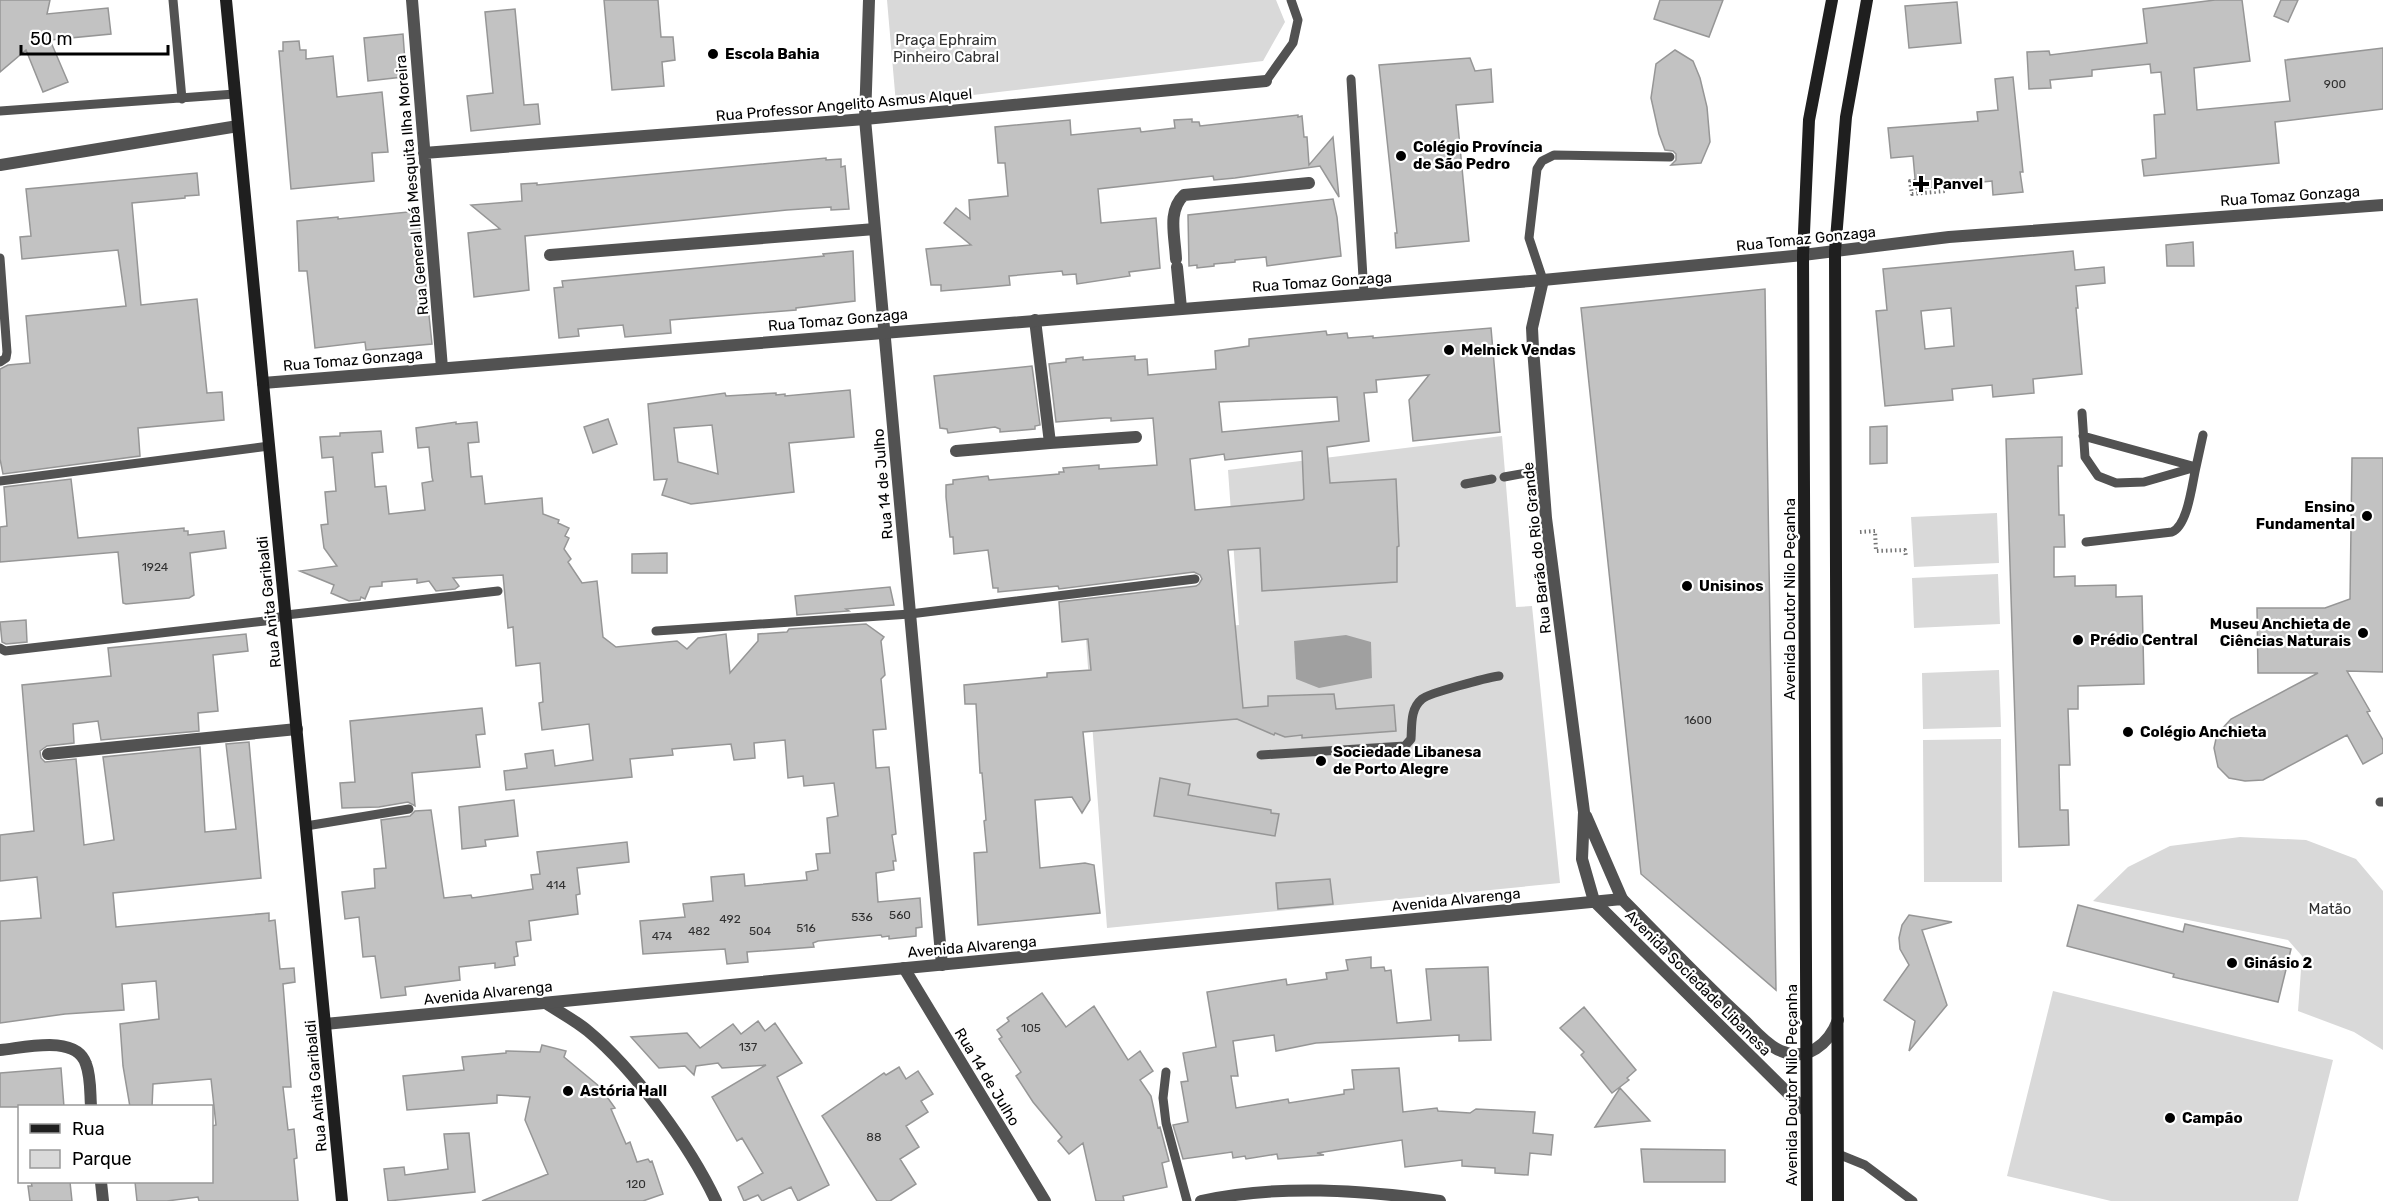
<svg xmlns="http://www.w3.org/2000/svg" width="2383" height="1201" font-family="Rubik,sans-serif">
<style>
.green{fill:#d9d9d9}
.water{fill:#a0a0a0}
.building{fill:#c2c2c2;stroke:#969696;stroke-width:1.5;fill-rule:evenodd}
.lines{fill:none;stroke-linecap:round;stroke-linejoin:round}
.path{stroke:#747474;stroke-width:4;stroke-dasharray:1.5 3;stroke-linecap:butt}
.service{stroke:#525252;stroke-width:9}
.minor{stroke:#525252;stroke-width:12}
.tertiary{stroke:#525252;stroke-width:12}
.secondary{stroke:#1f1f1f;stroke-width:12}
.poi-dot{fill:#000;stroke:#fff;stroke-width:2}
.labels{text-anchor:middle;stroke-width:4.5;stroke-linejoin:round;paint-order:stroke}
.number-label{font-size:12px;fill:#303030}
.park-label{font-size:15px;fill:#303030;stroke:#fff}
.poi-label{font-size:15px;font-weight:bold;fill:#000;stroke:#fff;text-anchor:start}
.street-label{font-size:15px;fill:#000;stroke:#fff}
</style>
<rect width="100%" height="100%" fill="#fff"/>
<!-- green -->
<path class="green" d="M887,0H1276L1285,22L1263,61L896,104Z
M1502,436L1516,607L1532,606L1560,883L1107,928L1086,640L1239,625L1228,470Z
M1997,513L1999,563L1914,567L1911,517Z
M1998,574L2000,624L1914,628L1912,578Z
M1999,670L2001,727L1923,729L1922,673Z
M2001,739L2002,882H1924L1923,740Z
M2240,837L2306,840L2356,859L2383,891V1050L2354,1032L2298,1011L2302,956L2288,940L2093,901L2128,867L2170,846Z
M2053,991L2333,1060L2298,1201H2111L2007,1176Z"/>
<!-- water -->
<path class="water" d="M1346,635L1371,642L1372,678L1319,688L1296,679L1294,641Z"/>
<!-- building -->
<path class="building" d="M0,0H50L47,14L108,8L111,34L50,40L68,82L43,92L26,50L0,72Z
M604,0H658L661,37H673L675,60L662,62L664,86L612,90Z
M1660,0H1723L1709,37L1654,19Z
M2215,0H2242L2250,61L2194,68L2197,110L2290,101L2285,60L2383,48V109L2275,122L2279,163L2144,176L2142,160L2156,158L2154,115L2165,114L2161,72L2151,73L2150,64L2092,70V76L2050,80L2051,88L2029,89L2027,52L2049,51L2050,55L2147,43L2143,9Z
M2281,0H2298L2288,22L2274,16Z
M1957,2L1961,43L1909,48L1905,6Z
M515,9L524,105L538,104L540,124L471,131L467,96L493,93L485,12Z
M403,34L405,62L401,66L403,77L368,81L364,38Z
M299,41L300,50H306V59L333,56L337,97L382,92L388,152L372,153L374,181L291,189L279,51H283V42Z
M1675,50L1693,61L1700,78L1707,107L1710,142L1701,163L1671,165L1676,160V154L1673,151L1665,150L1659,134L1651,98L1656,64Z
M1470,58L1475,71L1491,69L1493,102L1456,105L1469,241L1396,248L1395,233H1397L1379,65Z
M2013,77L2023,172H2020L2023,192L1993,195L1992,181L1916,189L1913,156L1891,158L1888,128L1978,121L1977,112L1998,110L1995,79Z
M1298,115V117L1302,116L1304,137H1307L1309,165L1333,137L1339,197L1320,166L1235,178L1214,180L1213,176L1098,189L1101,223L1156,218L1160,268L1129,272L1130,276L1077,284L1076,274L1063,275L1062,271L1009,276L1010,285L989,287L941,291V285H931L926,249L971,245L944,223L956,208L970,219L969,200L1008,196L1005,163H998L995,127L1070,120L1071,135L1140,128L1141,132L1175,128L1174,120L1192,119V122H1199L1200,126Z
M826,158V160L841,159V167L845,166L849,209L831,210V207L787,210L525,236L529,290L474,297L468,233L500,229L471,205L522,201L521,184L537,183V185Z
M197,173L199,195L185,196V198L132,203L141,305L197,299L207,393L222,392L224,420L138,428L140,456L3,474L0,459V369L8,365L30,363L26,316L126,306L118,250L22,259L20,237L31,236L26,189Z
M1333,199L1337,217L1341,256L1267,266L1266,257L1235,260V262L1214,264V266L1197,268V265L1189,266L1188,215Z
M418,211L432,344L366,350L365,342L315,348L307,271H299L297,221L338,217V219Z
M2193,242L2194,266H2167L2166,245Z
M853,251L855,301L796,308V310L670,320L671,333L625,337L623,325L578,329L579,336L559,338L554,288L563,287L562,281L824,256L823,254Z
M2073,251L2075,270L2104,267L2105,283L2076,286L2078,308H2076L2082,374L2033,379L2034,393L1993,397L1992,385L1952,389L1953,400L1885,406L1876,311L1887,310L1883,269ZM1951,308L1954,346L1925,349L1921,311Z
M1765,289L1769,565L1776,990L1641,874L1581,308Z
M1491,328L1500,432L1413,441L1409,400L1429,375L1376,380L1377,392L1364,393L1369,441L1327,447L1330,483L1396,479L1399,546L1397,547V582L1262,591L1260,548L1228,550L1243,708L1268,706V696L1334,694L1336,709L1394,705L1396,731L1302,738V735L1285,737L1275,733L1274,735L1237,719L1083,732L1090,800L1082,813L1072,797L1035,800L1040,868L1085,863L1094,865L1100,913L978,925L974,853L987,852L984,821L986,820L982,773H980L976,704H965L964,685L1047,677V673L1091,670L1088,639L1062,642L1059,602L1196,586L1199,584L1202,579L1200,575L1194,572L1059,589L1058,586L998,592V588H993L988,550L954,554L953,537H950L946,497V485L953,484V480L988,476L989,480L1059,474V472H1064L1063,468L1099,465V469L1157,465L1153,418L1111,421V418H1105L1056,422L1049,364L1066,362V359L1083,357V360L1135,356V360L1147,359L1148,375L1216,369L1215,351L1249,346V339L1326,331L1327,335L1347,333L1348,338L1373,336V338ZM1337,397L1339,421L1222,432L1219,402ZM1302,451L1304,499L1302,500L1195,510L1190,459L1224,454L1225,460Z
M1032,366L1040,425L1035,426V429L1000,432V429L995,427L948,433L947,429L940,428L934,376Z
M850,390L854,437L789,443L794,492L691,504L662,495L667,479L654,480L648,404L725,393L726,396L776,393V395L785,394V396ZM712,425L718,474L678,462L674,428Z
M608,419L617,444L593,453L584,427Z
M456,422V424L477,422L479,442L468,443L471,477L482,476L485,504L542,498L543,514L559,520L558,523L569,528L565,536L569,538L564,549L571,559L568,562L582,583L597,581L603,637L616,647L677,641L687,649L698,638L726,634L730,673L758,641V634L787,632L789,629L866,624L884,637L881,641L885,675L881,679L886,729L873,730L876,768L889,767L896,834L892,835L896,861H893L894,870L876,873L878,902L920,898L922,927L916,928V936L889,939V936L882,937L881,935L818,941L813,943L814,947L747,952L748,962L727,964L725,949L643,954L640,921L685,917L683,904L713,901L711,877L744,874L745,886L807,880L806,872L818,870L816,854L830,853L827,818L838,816L834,783L804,786L803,776L788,778L785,740L754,743L755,758L734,760L731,744L672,749L673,755L630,759L632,777L506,790L504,771L527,768L525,754L553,750L555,766L593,760L589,724L542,730L539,703L543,702L540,663L516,666L513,627L508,628L503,575L453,578L459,586L455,589L436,591L429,581L417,583V579L382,582V586L370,587L365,599L361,597L360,600L349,601L331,593L334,585L300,571L337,566L324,548L321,525L328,524L325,492L336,491L333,457L322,458L320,437L340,436V433L381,431L383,452L372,453L375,487L386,486L389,514L425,510L422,483L433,481L432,477L429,447L418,448L416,428Z
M1887,426V463L1870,464V427Z
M2062,437V466H2058L2059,515H2064L2065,547H2054V577L2075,576V586L2116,585V597L2142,596L2144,684L2078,686V709H2068L2070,765H2059L2060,810H2068L2069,845L2019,847L2006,439Z
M2352,458H2383V672L2347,671L2370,711L2367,712L2383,740V753L2363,764L2347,735L2263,780L2245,781L2229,778L2218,767L2214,748L2217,734L2231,719L2318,673H2258L2257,608H2325L2350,599Z
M71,479L78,538L184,528V531H188V535L224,531L226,548L190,553L194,595L189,598L126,604L123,603L118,552L0,562V527L7,526L4,487Z
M667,553V573H632V554Z
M890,587L894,605L846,609L849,611L797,615L795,596Z
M26,620L27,642L6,644L2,642L0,622Z
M246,634L248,651L213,655L218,711L198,713L199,731L101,740L98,721L73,724L74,743L47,746L40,751L41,758L45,762L76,759L84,845L114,840L103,757L200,747L205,832L236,829L226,744L249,742L261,878L113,893L116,927L269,913V921L275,920L280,969L294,968L295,982L283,984L291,1087H283L288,1130L294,1129L297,1158L294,1159L298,1201H199L198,1197L167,1201H137L135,1182H212V1126L216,1125L211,1079L153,1084L152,1107H130L123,1066L120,1024L159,1019L156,981L122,984L124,1010L65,1014L0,1023V921L41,918L37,877L0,881V835L34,831L22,685L111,676L108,648Z
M482,708L485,734L476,735L480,767L412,773L415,806L408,802L379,807L342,808L340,783L355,782L350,721Z
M1160,778L1190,784L1188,795L1271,810V813L1279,814L1275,836L1154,816Z
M514,800L518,836L485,840L486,846L462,849L459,807Z
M431,810L444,898L471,895L472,898L533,889L531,875L540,874L537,852L627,842L629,862L577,868L580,894L576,895L578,914L529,921L531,940L516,942L518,956L514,957L515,965L495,968V963L459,967L460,980L405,987L406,995L381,998L375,956L363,957L359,917L345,919L342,892L375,888L374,869L386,868L381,820L410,816L415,811Z
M1330,879L1333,904L1278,909L1276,883Z
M2078,905L2183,932L2185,924L2291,949L2278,1002L2173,977L2174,974L2067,946Z
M1909,915L1952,922L1922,930L1947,1005L1909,1051L1915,1021L1884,1000L1909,965L1900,949L1899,938L1902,925Z
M1371,957V968L1384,967L1385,971L1391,970L1397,1023L1431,1020L1426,969L1488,967L1491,1040L1459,1041V1035L1316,1043L1276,1051L1274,1035L1233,1041L1238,1076H1231L1236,1108L1288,1099L1289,1103L1344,1094V1090L1354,1089L1352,1070L1399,1068L1403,1112L1437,1108L1438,1111L1470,1113L1476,1109L1535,1112L1533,1133L1553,1135L1551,1155L1530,1153L1528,1175L1495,1173V1168L1462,1166V1160L1405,1167L1402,1140L1317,1153L1324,1155L1278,1159L1277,1154L1246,1159L1245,1156L1233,1158L1232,1152L1183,1159L1173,1125L1188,1122L1181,1082L1188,1081L1183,1053L1216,1047L1207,992L1286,979L1287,985L1327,979L1326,973L1348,970L1346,960Z
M1042,993L1066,1027L1094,1006L1128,1060L1140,1051L1153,1071L1140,1080L1151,1096L1158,1128L1160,1127L1169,1161L1162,1163L1167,1187L1123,1196L1124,1201H1096L1083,1143L1069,1154L1058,1141L1062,1137L1033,1102L1016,1076L1021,1072L999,1039L1002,1037L997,1030L1009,1021L1007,1018Z
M1584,1007L1636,1070L1627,1078L1629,1080L1612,1093L1581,1055L1584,1052L1560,1028Z
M758,1021L765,1031L775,1023L802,1063L777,1077L829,1185L798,1201L791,1187L762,1201L758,1195L744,1201L738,1187L763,1173L742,1138L737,1141L712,1097L766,1065L722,1068L718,1063L696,1066L694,1075L685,1066L659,1068L631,1037L687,1033L700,1048L733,1024L741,1034Z
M542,1045L566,1051L564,1057L600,1087L615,1108L611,1109L626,1144L630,1142L637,1162L648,1159L650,1162L652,1161L663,1194L643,1201H482L548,1174L525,1120L530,1097L497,1095V1103L407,1110L403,1076L464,1070L462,1057L506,1053V1051L540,1052Z
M899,1067L906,1079L918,1071L933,1094L921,1101L928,1112L906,1126L919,1147L900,1159L916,1184L890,1201H877L822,1116L884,1073L886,1075Z
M61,1068L64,1107H0V1073Z
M1620,1088L1650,1121L1595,1127Z
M469,1133L475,1192L388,1201L384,1169L404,1167L405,1175L448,1169L444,1134Z
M1641,1149L1725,1150V1182H1644Z
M31,1182H70L72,1201H30L28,1186H32Z"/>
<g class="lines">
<!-- path -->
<path class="path" d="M1915,181H1910L1912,194L1945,191
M1860,532L1875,531L1876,551L1905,550L1906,557"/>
<!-- service -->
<path class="service" d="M173,0L182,99
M1351,79L1364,294
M1266,81L1293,43L1298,20L1291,0
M0,111L235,94
M0,258L7,352L6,358L0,362
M1543,280L1529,238L1537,169L1542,161L1554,155L1670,157
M2082,413L2085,457L2098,476L2116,483L2144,482L2196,467L2203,435
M2083,436L2196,467C2192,484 2188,525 2172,532L2086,542
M1504,477L1543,470
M0,481L269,446
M1465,484L1492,479
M656,631L910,614L1195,579
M0,648L5,651L265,621L286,615L498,591
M1261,755L1405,746L1411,739C1412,725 1410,709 1422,699C1429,693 1486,678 1499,676
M2380,802H2383
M306,826L409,809
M1166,1072L1163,1098L1166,1123L1187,1201
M1838,1154L1865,1165L1913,1201"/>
<!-- minor -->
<path class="minor" d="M412,0L442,368
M869,0L865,119L942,965
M424,153L865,119L1266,81
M0,165L238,126
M550,255L875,229
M1176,259C1175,236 1167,211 1184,195L1309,183
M1177,267L1181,308
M1543,280L1532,328L1533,348L1546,518L1584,812L1582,859L1594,901
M1035,320L1050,443L1136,437
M956,451L1050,443
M48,754L297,729
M1586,816L1622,899
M904,968L1045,1201
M546,1003C559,1012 575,1020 588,1031C635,1070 690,1146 716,1201
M0,1050C24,1048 76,1034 86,1064C91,1077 90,1093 91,1106
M101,1182L103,1201
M1201,1201C1278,1184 1363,1190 1440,1201"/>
<!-- tertiary -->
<path class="tertiary" d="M263,383L1543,280L1803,255L1949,237L2383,205
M1594,901L1806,1111
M325,1024L1622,899C1663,940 1703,983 1746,1022C1756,1032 1768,1046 1781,1051C1807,1062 1829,1044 1838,1020"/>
<!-- secondary -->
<path class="secondary" d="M226,0L342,1201
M1807,1201L1803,255L1809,120L1832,0
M1838,1201L1835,251L1846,117L1867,0"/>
</g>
<!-- markers -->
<g class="poi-dot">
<circle cx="713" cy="54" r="6"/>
<circle cx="1401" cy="156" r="6"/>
<path d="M1918 175h6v6h6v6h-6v6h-6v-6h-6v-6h6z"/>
<circle cx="1449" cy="350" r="6"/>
<circle cx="2367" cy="516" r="6"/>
<circle cx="1687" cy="586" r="6"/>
<circle cx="2363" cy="633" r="6"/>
<circle cx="2078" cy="640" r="6"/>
<circle cx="2128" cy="732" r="6"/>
<circle cx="1321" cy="761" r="6"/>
<circle cx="2232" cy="963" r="6"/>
<circle cx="568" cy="1091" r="6"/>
<circle cx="2170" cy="1118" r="6"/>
</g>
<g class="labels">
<!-- number labels -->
<g class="number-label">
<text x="2335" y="88">900</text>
<text x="155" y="571">1924</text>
<text x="1698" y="724">1600</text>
<text x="556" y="889">414</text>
<text x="900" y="919">560</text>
<text x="862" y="921">536</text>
<text x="730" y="923">492</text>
<text x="806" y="932">516</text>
<text x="699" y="935">482</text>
<text x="760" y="935">504</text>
<text x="662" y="940">474</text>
<text x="1031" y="1032">105</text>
<text x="748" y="1051">137</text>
<text x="874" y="1141">88</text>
<text x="636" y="1188">120</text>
</g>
<!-- park labels -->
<g class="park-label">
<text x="946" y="45">Praça Ephraim<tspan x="946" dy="17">Pinheiro Cabral</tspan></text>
<text x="2330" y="914">Matão</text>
</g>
<!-- poi labels -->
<g class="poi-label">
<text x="725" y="59">Escola Bahia</text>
<text x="1413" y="152">Colégio Província<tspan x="1413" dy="17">de São Pedro</tspan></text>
<text x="1933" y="189">Panvel</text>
<text x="1461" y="355">Melnick Vendas</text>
<text x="2355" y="512" text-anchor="end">Ensino<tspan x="2355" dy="17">Fundamental</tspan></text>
<text x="1699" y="591">Unisinos</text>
<text x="2351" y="629" text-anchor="end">Museu Anchieta de<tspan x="2351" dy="17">Ciências Naturais</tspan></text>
<text x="2090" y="645">Prédio Central</text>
<text x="2140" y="737">Colégio Anchieta</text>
<text x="1333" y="757">Sociedade Libanesa<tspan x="1333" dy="17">de Porto Alegre</tspan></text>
<text x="2244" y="968">Ginásio 2</text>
<text x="580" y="1096">Astória Hall</text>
<text x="2182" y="1123">Campão</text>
</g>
<!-- street labels -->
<g class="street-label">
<text transform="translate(844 105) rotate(-5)" y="5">Rua Professor Angelito Asmus Alquel</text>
<text transform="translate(412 185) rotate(-95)" y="5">Rua General Ibá Mesquita Ilha Moreira</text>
<text transform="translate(2290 196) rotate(-4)" y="5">Rua Tomaz Gonzaga</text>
<text transform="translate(1806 239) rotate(-6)" y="5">Rua Tomaz Gonzaga</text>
<text transform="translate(1322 282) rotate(-4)" y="5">Rua Tomaz Gonzaga</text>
<text transform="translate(838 320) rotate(-5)" y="5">Rua Tomaz Gonzaga</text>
<text transform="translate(353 360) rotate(-5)" y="5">Rua Tomaz Gonzaga</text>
<text transform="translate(883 484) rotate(-95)" y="5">Rua 14 de Julho</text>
<text transform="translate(1537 548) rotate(-96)" y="5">Rua Barão do Rio Grande</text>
<text transform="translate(1790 599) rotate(-90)" y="5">Avenida Doutor Nilo Peçanha</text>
<text transform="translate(269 602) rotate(-96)" y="5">Rua Anita Garibaldi</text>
<text transform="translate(1456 900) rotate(-6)" y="5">Avenida Alvarenga</text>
<text transform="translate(972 947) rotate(-5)" y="5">Avenida Alvarenga</text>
<text transform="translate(1698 983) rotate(45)" y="5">Avenida Sociedade Libanesa</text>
<text transform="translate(488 993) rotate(-6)" y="5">Avenida Alvarenga</text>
<text transform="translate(987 1077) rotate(59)" y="5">Rua 14 de Julho</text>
<text transform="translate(1792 1085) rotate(-90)" y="5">Avenida Doutor Nilo Peçanha</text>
<text transform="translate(316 1086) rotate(-95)" y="5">Rua Anita Garibaldi</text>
</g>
</g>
<!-- legend -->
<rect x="18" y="1105" width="195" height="78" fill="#ffffff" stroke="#999999" stroke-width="1.5"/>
<rect x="30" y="1124" width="30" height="9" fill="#1f1f1f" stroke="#999999" stroke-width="1.5"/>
<text x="72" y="1135" font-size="18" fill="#000000">Rua</text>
<rect x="30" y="1150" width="30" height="18" fill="#d9d9d9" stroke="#999999" stroke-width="1.5"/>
<text x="72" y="1165" font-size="18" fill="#000000">Parque</text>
<!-- scale -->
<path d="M21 45v9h147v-9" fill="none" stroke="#000000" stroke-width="3"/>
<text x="30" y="45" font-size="18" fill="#000000" stroke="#ffffff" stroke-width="4.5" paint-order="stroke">50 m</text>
</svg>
